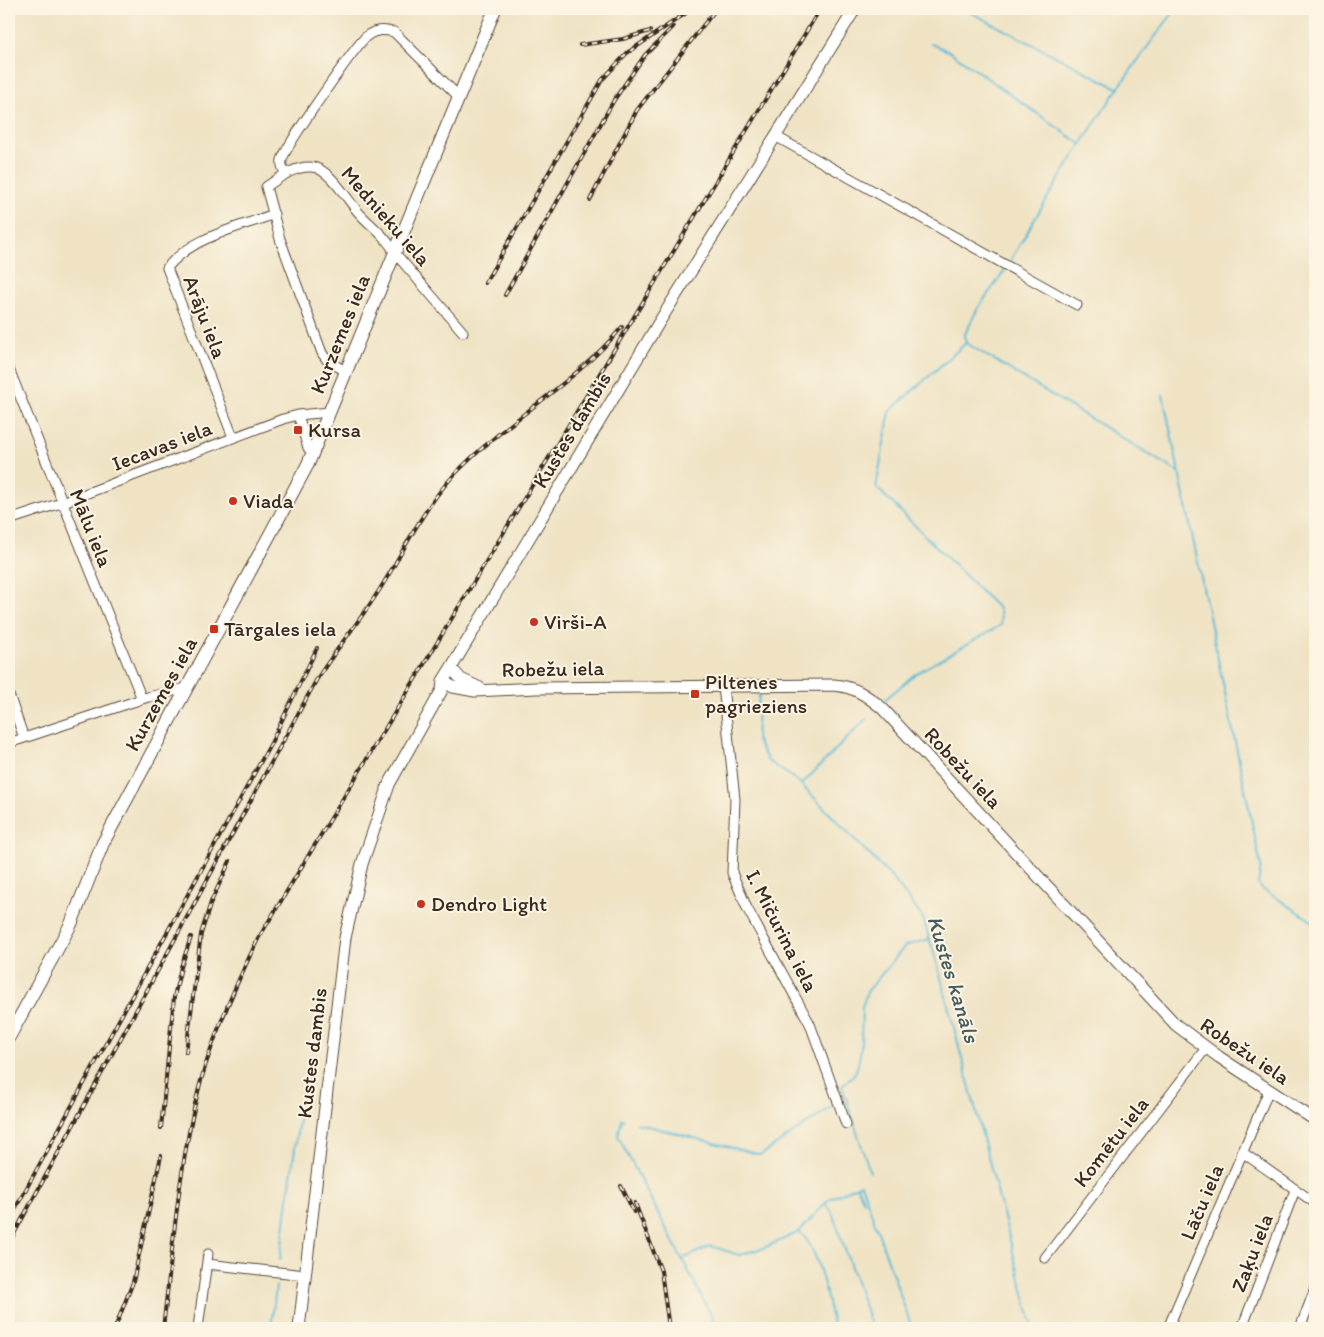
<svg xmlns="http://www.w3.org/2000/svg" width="1324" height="1337" font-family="Itim,sans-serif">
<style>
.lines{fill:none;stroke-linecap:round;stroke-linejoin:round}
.stream{stroke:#59bad7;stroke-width:2}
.minor-casing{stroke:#564637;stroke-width:11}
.major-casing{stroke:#564637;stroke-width:13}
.highway-casing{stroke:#564637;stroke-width:14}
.minor{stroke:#fff;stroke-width:9}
.major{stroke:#fff;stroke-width:11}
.highway{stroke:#fff;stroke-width:12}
.rail-casing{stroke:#3b2a1e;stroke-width:4}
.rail{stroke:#fcf5e5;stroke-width:2;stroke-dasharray:5.5;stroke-linecap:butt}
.poi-dot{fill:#c8321e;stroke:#fcf5e5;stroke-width:2}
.labels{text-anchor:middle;stroke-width:4;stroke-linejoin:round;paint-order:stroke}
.street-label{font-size:21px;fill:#3b2a1e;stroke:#fcf5e5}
.poi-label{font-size:21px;fill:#3b2a1e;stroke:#fcf5e5;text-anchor:start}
.water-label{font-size:22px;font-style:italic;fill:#465c5f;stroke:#fcf5e5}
</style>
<rect width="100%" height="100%" fill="#fcf5e5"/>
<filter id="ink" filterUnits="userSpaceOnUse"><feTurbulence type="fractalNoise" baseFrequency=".02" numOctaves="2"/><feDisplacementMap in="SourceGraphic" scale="10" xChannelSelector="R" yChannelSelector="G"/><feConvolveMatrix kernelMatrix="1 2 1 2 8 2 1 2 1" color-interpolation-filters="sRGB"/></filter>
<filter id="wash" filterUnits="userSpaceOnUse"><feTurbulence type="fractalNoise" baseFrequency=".0096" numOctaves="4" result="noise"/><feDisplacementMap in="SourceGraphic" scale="20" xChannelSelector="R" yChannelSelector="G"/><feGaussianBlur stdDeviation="1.12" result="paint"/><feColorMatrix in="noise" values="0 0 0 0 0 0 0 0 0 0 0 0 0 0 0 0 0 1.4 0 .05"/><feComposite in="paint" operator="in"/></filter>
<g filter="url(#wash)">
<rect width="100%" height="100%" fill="#efe3c4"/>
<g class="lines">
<!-- stream -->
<path class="stream" d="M964,9L1119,89
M931,44L949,51L1082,145
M1009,263C1059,176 1114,89 1176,9
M1006,269L978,308L964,336L966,343L1178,472
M1163,395L1261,866L1258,884L1261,888L1315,923
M759,695L756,739L768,761L799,782L894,880L923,918L937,963L1033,1328
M881,703L915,674L1001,625L1000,610L876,487L890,411L966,343
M803,783L866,719
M624,1120L622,1119L618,1136L718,1328
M636,1123L761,1155L833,1106
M870,1172L842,1086L855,1073L858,1065L861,1049L862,1007L867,992L905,946L930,939
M857,1186L864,1202
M825,1203L832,1212L872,1328
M799,1232C820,1247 827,1303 834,1328
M682,1259L711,1246L739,1255L764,1248L799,1232L829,1199L861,1184L912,1328
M280,1260L298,1125L313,1059
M271,1328L276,1286"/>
</g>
</g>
<g filter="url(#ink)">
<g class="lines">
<!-- minor casing -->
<g class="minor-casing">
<path id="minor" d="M775,136L1077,305
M286,174C283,169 281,166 282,160C285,147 357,43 368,35C377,29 385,30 394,32L458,96
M9,369L142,699
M345,371L327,360L322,353L280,239L266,187C279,178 294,166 311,167C329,167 348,201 359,213C372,227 386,236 395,253L463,332
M298,415L308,448L313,453
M233,437L167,268C191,237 238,228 274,214
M9,520L61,503L283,419L298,415L330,412
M723,686L735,799L732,873L747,908L810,1024L846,1124
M9,695L24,738
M9,743L148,697L187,688
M1242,1152L1315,1203
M1045,1258L1206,1048
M207,1264L305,1275
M198,1328L208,1254
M1168,1328L1269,1090
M1242,1328L1295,1190
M1300,1328L1315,1289"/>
</g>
<!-- major casing -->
<g class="major-casing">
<path id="major" d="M451,668L461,679L480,688
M443,681L453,687L475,691L536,688L834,685C855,687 866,695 882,708L1176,1025L1219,1057L1315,1120
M387,788L442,690L443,681L451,668L658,324L855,9
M299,1328L345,938L362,864L390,782"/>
</g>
<!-- highway casing -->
<g class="highway-casing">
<path id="highway" d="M9,1037L71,924L103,843L308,464L495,9"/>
</g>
<!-- minor -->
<use href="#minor" class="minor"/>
<!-- major -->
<use href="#major" class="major"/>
<!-- highway -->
<use href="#highway" class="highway"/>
<!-- rail casing -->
<g class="rail-casing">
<path id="rail" d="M580,45L623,39L650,31
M590,200L637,110L716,9
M485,283L602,80L627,53L692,9
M505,295L614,100L645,55L673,27
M186,1052L201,934L211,902L230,861
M161,1128L174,997L181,967L191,937
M621,1186L634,1212
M635,1203L661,1271L669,1328
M9,1220L271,743L317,648
M9,1243L317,679C336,649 359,622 378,592C404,552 421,510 454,475C506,420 574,385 622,327
M115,1328L133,1282L161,1156
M163,1328C173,1247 179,1163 200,1084C214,1033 235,986 258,939L820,9"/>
</g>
<!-- rail -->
<use href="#rail" class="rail"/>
</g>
</g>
<!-- markers -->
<g class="poi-dot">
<rect x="293" y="425" width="10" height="10" rx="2.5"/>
<circle cx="233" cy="501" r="5"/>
<circle cx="534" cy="622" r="5"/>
<rect x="209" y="624" width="10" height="10" rx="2.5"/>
<rect x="690" y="689" width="10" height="10" rx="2.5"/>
<circle cx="421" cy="904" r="5"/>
</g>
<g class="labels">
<!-- street labels -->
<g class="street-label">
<text transform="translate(386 216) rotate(49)" y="7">Mednieku iela</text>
<text transform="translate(205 317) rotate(69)" y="7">Arāju iela</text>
<text transform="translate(340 334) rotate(-68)" y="7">Kurzemes iela</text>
<text transform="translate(572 430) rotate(-59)" y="7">Kustes dambis</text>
<text transform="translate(162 446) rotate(-21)" y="7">Iecavas iela</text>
<text transform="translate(91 528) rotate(68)" y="7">Mālu iela</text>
<text transform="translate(553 669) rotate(-1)" y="7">Robežu iela</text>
<text transform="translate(161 694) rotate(-61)" y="7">Kurzemes iela</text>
<text transform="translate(963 768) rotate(47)" y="7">Robežu iela</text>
<text transform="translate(782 931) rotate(63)" y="7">I. Mičurina iela</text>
<text transform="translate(1245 1051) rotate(34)" y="7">Robežu iela</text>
<text transform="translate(312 1053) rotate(-83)" y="7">Kustes dambis</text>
<text transform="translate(1111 1142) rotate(-52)" y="7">Komētu iela</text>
<text transform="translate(1202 1202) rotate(-67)" y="7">Lāču iela</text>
<text transform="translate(1252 1253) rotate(-69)" y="7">Zaķu iela</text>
</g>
<!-- poi labels -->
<g class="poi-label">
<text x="308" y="437">Kursa</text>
<text x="243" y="508">Viada</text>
<text x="544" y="629">Virši-A</text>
<text x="224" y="636">Tārgales iela</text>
<text x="705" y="689">Piltenes<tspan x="705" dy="24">pagrieziens</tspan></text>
<text x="431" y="911">Dendro Light</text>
</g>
<!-- water labels -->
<g class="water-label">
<text transform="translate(954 979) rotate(73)" y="8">Kustes kanāls</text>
</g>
</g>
<!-- margin -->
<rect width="1324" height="1337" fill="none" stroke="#fcf5e5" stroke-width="30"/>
</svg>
